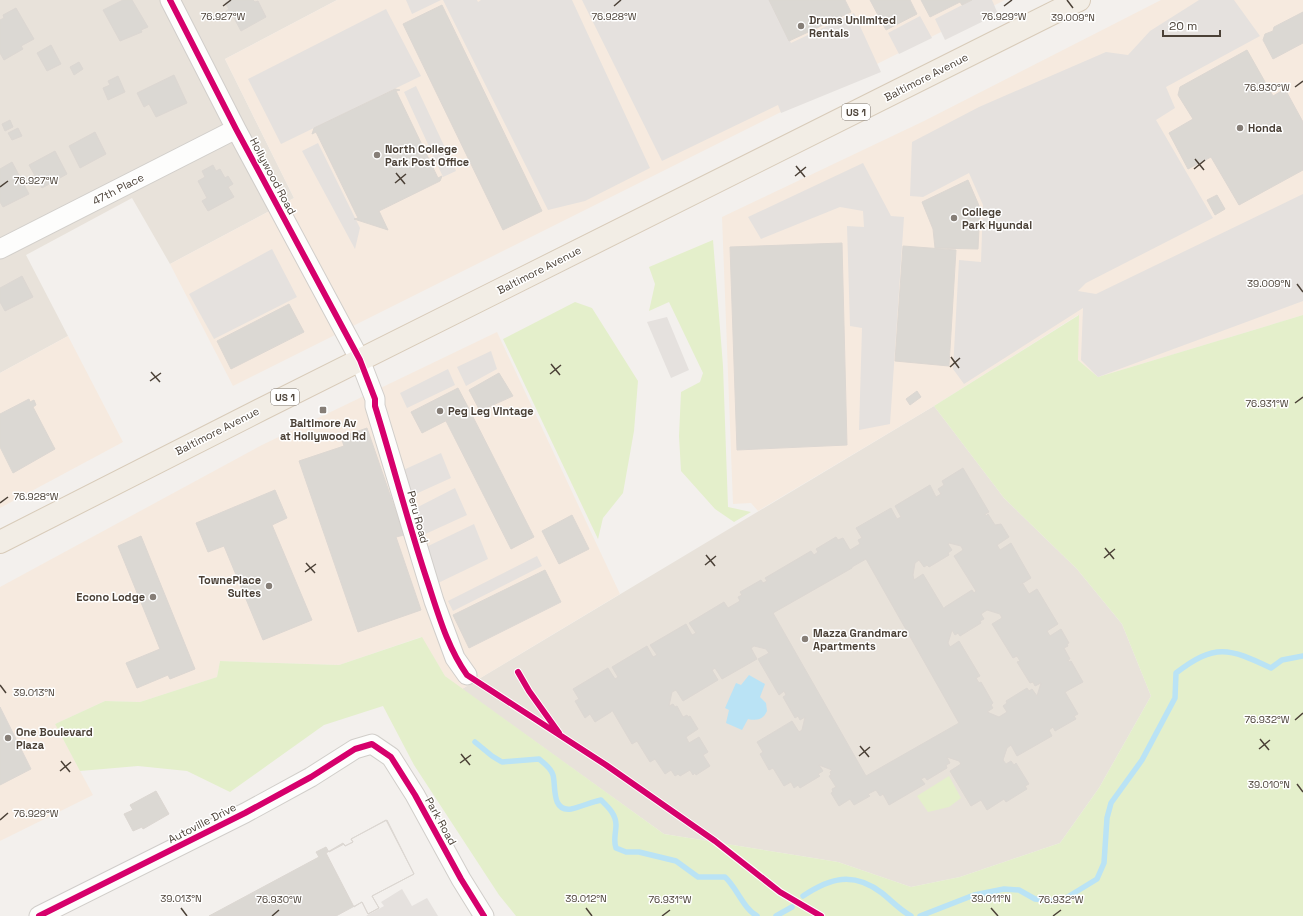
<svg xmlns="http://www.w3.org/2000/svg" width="1303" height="916" font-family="'Space Grotesk',sans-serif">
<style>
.residential{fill:#e8e2da}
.commercial{fill:#f6eadf}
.green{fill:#e4efcb}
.parking{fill:#e5e1de}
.water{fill:#bae3f5}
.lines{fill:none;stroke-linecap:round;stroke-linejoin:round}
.stream{stroke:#bae3f5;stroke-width:5.5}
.building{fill:#dbd8d3;stroke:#dcd7d2;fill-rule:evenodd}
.street-casing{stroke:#d1ceca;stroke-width:21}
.primary-casing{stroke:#d8cbb9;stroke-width:24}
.street{stroke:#fdfdfc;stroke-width:19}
.primary{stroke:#f2ede5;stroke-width:22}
.cycleway-casing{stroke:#fff;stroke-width:8}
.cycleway{stroke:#d6006c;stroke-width:6}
.ticks{fill:none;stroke:#4b4137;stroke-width:1.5}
.poi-dot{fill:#867e77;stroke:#fff;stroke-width:1.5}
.labels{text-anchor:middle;stroke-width:3;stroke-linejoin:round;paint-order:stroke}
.shield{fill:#fff;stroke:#817a73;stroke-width:1}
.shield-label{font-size:10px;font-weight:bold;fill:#4b4137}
.poi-label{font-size:11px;font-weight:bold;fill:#4b4137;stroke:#fff;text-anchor:start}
.street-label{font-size:11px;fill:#4b4137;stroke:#fff}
.ticks-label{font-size:10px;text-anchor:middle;fill:#4b4137;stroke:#fff;stroke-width:3;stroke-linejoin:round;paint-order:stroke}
</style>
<rect width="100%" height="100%" fill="#f3f0ed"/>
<!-- residential -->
<path class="residential" d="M0,0H337L225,59L294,198L170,264L132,198L26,255L68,336L0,373Z
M934,406L1004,498L1077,569L1122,624L1151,696L1099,788L1060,843L960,877L911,887L838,862L664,834L462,689Z"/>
<!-- commercial -->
<path class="commercial" d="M337,0H1005L233,386L170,264L294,198L225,59Z
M1161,0H1303V315L1098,377L1078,360V315L934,406L758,511L751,503L733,504L722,217L924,121Z
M497,332L620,594L462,689L445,676L421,637L339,665L220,661L217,677L140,702L105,701L55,724L93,795L0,841V587L262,445Z
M68,336L123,442L0,508V373Z"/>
<!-- green -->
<path class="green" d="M713,240L723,366L728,507L751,512L734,522L715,509L681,471L679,436L681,392L700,382L703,373L669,302L649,311L655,284L649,267Z
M575,302L592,308L638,381L634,431L623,493L603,518L598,539L503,339Z
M1079,315L1078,360L1098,377L1303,315V916H516L499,895L414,765L383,706L324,725L230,792L187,771L138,766L80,771L55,724L105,701L140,702L217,677L220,661L339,665L422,637L445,676L664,834L838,862L911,887L960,877L1060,843L1099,788L1151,696L1122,624L1077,569L1004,498L934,406Z
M949,776L961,798L949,807L928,812L917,796Z"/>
<!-- parking -->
<path class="parking" d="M406,0H441L412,14Z
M443,0H477L478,2L481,0H572L650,168L585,201L548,210Z
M582,0H770L791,43L854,13L881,72L781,113L778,105L662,161Z
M972,0H992L998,14L945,40L935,19Z
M1199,0H1234L1260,36L1166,87L1175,108L1156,120L1213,218L1086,283L1078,291L1096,294L1303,194V301L1098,377L1081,360L1083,308L964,384L953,369L959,260L981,262L983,205L969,173L923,197L910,196L912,142L979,107L1106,52L1128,55L1150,31Z
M386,9L421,76L281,144L248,79Z
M920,16L932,38L899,54L888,33Z
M416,86L456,171L443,177L404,92Z
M318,143L360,228L355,249L302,151Z
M863,163L891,216L904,217L890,424L859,430L862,328L850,326L847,226L864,227L863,211L840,207L761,239L748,217Z
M272,249L297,297L214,339L189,294Z
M667,317L689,370L671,378L647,322Z
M491,351L497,369L466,386L457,367Z
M448,369L455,385L407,408L400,393Z
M441,453L451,478L409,497L401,471Z
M455,488L467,515L421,536L412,510Z
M474,524L488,559L436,584L422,549Z
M537,556L542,566L453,611L448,601Z
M402,889L412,906L427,898L438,916H366L384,906L381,902Z"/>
<!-- water -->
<path class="water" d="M749,675L765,684L760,697L766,703L767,711C763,720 756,721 748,719L742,730L726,723L729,710L725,708L736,683L741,685Z"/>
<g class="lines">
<!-- stream -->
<path class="stream" d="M475,742L492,756L502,762L539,759C544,763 551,768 553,775C556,785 551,812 571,809C581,807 591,802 601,800C608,807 616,814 616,825C616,833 613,840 616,848L626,852H639L676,861L698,877H725C737,888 743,908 757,916
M803,896C830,878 853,871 882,893C892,901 900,910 911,916
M776,916L792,907
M920,916L974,895L1004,889L1019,890L1035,899L1052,901L1066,898L1097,879L1104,863L1107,818L1111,803L1142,760L1175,698L1176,673C1215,643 1229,648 1271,668L1282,660L1303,656"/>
</g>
<!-- building -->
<path class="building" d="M123,0H132L148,27L141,30L142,32L120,41L103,10Z
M230,0H253L255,2L258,1L266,17L241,31L233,16L230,18L226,11L229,9L225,3Z
M769,0H845L851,12L789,41Z
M870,0H910L917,14L886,30Z
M921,0H972L962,5L960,2L930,17Z
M442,5L542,211L503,230L403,24Z
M16,8L34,39L21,46L23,49L4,60L0,53V20L4,18L3,15Z
M1303,12V43L1273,59L1263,40L1265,34L1273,31L1274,27Z
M51,45L61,64L47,71L37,53Z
M1247,50L1273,96L1285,89L1303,122V170L1239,205L1211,157L1188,169L1169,133L1193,119L1178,95L1180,87Z
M79,62L83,69L74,75L70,67Z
M174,75L187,103L156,117L149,104L144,107L137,93Z
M118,76L125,92L108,100L103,88L110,85L108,81Z
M395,89L400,90L396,91L438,178L442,176L440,181L379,211L388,230L354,219L358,218L316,132L312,134L314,128Z
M10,120L13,127L5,131L2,124Z
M18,128L22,136L12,140L8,133Z
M95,132L106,154L80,168L69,146Z
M55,151L67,174L42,188L29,165Z
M12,162L29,194L3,207L0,202V169Z
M213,165L216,171L220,169L225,178L228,176L233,184L228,187L234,197L208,211L202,201L207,198L198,181L205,177L202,171Z
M968,180L980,208L978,249L935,248L933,229L922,202Z
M1217,195L1225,209L1215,215L1207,200Z
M842,243L847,445L737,450L730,247Z
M903,246L956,250L949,366L895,361Z
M22,276L33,297L5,311L0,302V288Z
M289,304L304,332L231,369L217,341Z
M499,373L513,396L480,411L469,390Z
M458,388L469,409L422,433L411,412Z
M917,391L921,397L910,405L906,399Z
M29,399L30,402L34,400L36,405L33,407L55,449L13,473L0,447V414Z
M469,409L534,537L511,549L446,421Z
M367,428L404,535L396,537L421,610L358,632L299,461L344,446L341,437Z
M963,468L989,512L985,514L986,516L988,514L995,525L1001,524L1009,537L997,545L1000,550L1011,543L1031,578L1020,585L1023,584L1029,594L1037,589L1058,624L1047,631L1050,636L1061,629L1069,643L1067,644L1068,646L1064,648L1070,659L1068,660L1069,662L1071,661L1083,682L1065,692L1078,714L1074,716L1076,719L1055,731L1053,727L1049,730L1052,736L1017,756L1011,745L1007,748L1003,760L1006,764L1011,761L1014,765L1016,763L1029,784L1025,786L1027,789L1006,802L1004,799L987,810L981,800L971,806L950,771L961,764L959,761L947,757L950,763L946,765L947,768L927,780L925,777L921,779L925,784L889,805L883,794L880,796L876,790L868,794L870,796L854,805L850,799L839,806L831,793L833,792L832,789L836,787L829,776L831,775L830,772L832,770L819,765L823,771L818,774L820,776L800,788L798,785L794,788L791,782L784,786L773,768L769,770L760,754L763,752L757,742L792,721L799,732L802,730L805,717L800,720L798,716L795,718L783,697L786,695L784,691L779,695L758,659L769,653L766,649L754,646L751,648L757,659L722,679L715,668L712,670L718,680L683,701L676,690L672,692L669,706L673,704L675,707L677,706L683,717L687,715L688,717L690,716L698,729L686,737L689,743L699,737L708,752L703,755L710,766L696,775L695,773L693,775L690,770L680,776L678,774L675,776L671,770L665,774L655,759L650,762L637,741L632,744L612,710L611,712L595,722L590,714L585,718L575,701L579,699L573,689L608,668L615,679L618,677L612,667L647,646L653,657L657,655L650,645L686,624L692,635L696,633L689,623L724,602L728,608L740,601L738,597L742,595L740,592L761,580L763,583L767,581L765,578L811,551L814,555L818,552L816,549L836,537L838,540L843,538L850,550L860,544L858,540L862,538L856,528L891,508L897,519L901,517L895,506L930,485L936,497L941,494L938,489L944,485L942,481ZM949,543L961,546L963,550L954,556L976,591L974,593L972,590L945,607L944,609L923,574L914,580L913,575L915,563L919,560L924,567L927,565L929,567L949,555L948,553L952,550L948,544ZM987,610L1000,614L1002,618L992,624L1013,658L1017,656L1020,661L1017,662L1030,683L1033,682L1035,686L1041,683L1037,696L1032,689L1029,691L1027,688L1006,701L1007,703L1003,706L1007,712L999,717L987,712L993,708L991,705L993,703L981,682L979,683L976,678L980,676L959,641L950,647L948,643L952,630L955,635L958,633L960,636L981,623L980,621L984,619L981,614Z
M275,490L287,518L272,525L312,620L263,640L224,546L208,552L196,523Z
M572,515L589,549L559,564L542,531Z
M141,536L195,669L170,679L168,675L137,688L126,663L160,649L118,546Z
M866,559L959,723L866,776L773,613L852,568V567Z
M545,570L561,602L469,648L453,615Z
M0,707L31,769L0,785Z
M156,791L169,814L143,829L142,827L133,831L124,814L133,810L130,805Z
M386,820L414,874L372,896L379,908L368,914L362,902L336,916H209L319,857L316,852L326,847L329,852L344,844L345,846L353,842L351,839Z
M387,820L414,874L372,896L379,908L368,914L362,902L354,907L326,853L343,843L345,846L353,842L351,839Z"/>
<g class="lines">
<!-- street casing -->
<g class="street-casing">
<path id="street" d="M170,0L236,129L360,360L375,399V406L434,601L455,658L467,675
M0,249L236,129
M39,916L245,813L311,777L355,749L372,744L391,757L415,795L461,879L484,916"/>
</g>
<!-- primary casing -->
<g class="primary-casing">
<path id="primary" d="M0,542L262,409L1079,0"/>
</g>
<!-- street -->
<use href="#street" class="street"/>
<!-- primary -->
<use href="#primary" class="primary"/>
<!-- cycleway casing -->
<g class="cycleway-casing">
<path id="cycleway" d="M170,0L236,129L360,360L375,399V406C393,464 408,523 427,580C438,613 447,647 467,675L606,765L715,841L780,892L821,916
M518,672L529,691L559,733
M39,916L245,813L311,777L355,749L372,744L391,757L415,795L461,879L484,916"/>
</g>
<!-- cycleway -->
<use href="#cycleway" class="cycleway"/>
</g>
<!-- ticks -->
<path class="ticks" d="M1067,0L1073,8M223,6L231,0M614,6L621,0M1004,6L1012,0M1295,87L1303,81M1195,159L1204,170M796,166L805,177M1194,169L1205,160M396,173L405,184M795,176L806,167M395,183L406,174M0,187L8,181M1297,284L1303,292M951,357L959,368M551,364L560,375M950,367L960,358M151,372L160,382M550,374L561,365M150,381L161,373M1295,403L1303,397M0,503L8,497M1105,548L1114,559M706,555L715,566M1104,558L1115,549M306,563L315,573M705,565L716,556M305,572L316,564M0,685L6,693M1295,720L1303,713M1260,739L1269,750M860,746L869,757M1259,749L1270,740M461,754L470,765M859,756L870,747M61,761L70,772M460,763L471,755M60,771L71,762M1297,784L1303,792M0,820L8,813M181,908L187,916M586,908L592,916M991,908L998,916M272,916L279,910M662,916L670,910M1053,916L1061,910"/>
<!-- markers -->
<g class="poi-dot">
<circle cx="801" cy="26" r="4"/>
<circle cx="1240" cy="128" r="4"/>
<circle cx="377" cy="155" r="4"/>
<circle cx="954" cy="218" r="4"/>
<rect x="319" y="406" width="8" height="8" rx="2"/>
<circle cx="440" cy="411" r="4"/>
<circle cx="269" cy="586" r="4"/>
<circle cx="153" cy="597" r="4"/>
<circle cx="805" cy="639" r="4"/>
<circle cx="8" cy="738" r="4"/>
</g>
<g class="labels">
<!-- shield labels -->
<g class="shield">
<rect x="842" y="104" width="28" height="16" rx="3"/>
<rect x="271" y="389" width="28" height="16" rx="3"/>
</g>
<g class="shield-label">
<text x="856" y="116">US 1</text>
<text x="285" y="401">US 1</text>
</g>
<!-- poi labels -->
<g class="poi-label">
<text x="809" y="24">Drums Unlimited<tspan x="809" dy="13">Rentals</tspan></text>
<text x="1248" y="132">Honda</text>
<text x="385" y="153">North College<tspan x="385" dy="13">Park Post Office</tspan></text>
<text x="962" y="216">College<tspan x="962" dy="13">Park Hyundai</tspan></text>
<text x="448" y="415">Peg Leg Vintage</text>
<text x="323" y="427" text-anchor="middle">Baltimore Av<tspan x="323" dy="13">at Hollywood Rd</tspan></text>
<text x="261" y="584" text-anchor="end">TownePlace<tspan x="261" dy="13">Suites</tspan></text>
<text x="145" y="601" text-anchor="end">Econo Lodge</text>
<text x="813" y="637">Mazza Grandmarc<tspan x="813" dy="13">Apartments</tspan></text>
<text x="16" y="736">One Boulevard<tspan x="16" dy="13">Plaza</tspan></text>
</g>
<!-- street labels -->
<g class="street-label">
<text transform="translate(926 77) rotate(-27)" y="4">Baltimore Avenue</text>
<text transform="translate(273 176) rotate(62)" y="4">Hollywood Road</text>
<text transform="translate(118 189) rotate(-27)" y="4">47th Place</text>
<text transform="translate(539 270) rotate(-27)" y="4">Baltimore Avenue</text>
<text transform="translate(217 431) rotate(-27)" y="4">Baltimore Avenue</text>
<text transform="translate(418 517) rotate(75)" y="4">Peru Road</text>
<text transform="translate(441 821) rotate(61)" y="4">Park Road</text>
<text transform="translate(202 823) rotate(-27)" y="4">Autoville Drive</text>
</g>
</g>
<g class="ticks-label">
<text x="223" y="20">76.927°W</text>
<text x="614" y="20">76.928°W</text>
<text x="1004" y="20">76.929°W</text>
<text x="1073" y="21">39.009°N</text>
<text x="1267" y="91">76.930°W</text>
<text x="36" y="184">76.927°W</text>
<text x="1269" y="287">39.009°N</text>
<text x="1267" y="407">76.931°W</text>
<text x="36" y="500">76.928°W</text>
<text x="34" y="696">39.013°N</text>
<text x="1267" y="723">76.932°W</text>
<text x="1269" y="788">39.010°N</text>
<text x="36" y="817">76.929°W</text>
<text x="181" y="902">39.013°N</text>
<text x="586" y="902">39.012°N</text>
<text x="991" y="902">39.011°N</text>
<text x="279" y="903">76.930°W</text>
<text x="670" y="903">76.931°W</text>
<text x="1061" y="903">76.932°W</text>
</g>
<!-- scale -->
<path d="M1163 30v6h57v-6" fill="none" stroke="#4b4137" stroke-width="2"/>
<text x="1169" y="30" font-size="12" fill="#4b4137" stroke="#ffffff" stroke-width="3" paint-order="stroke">20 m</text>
</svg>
